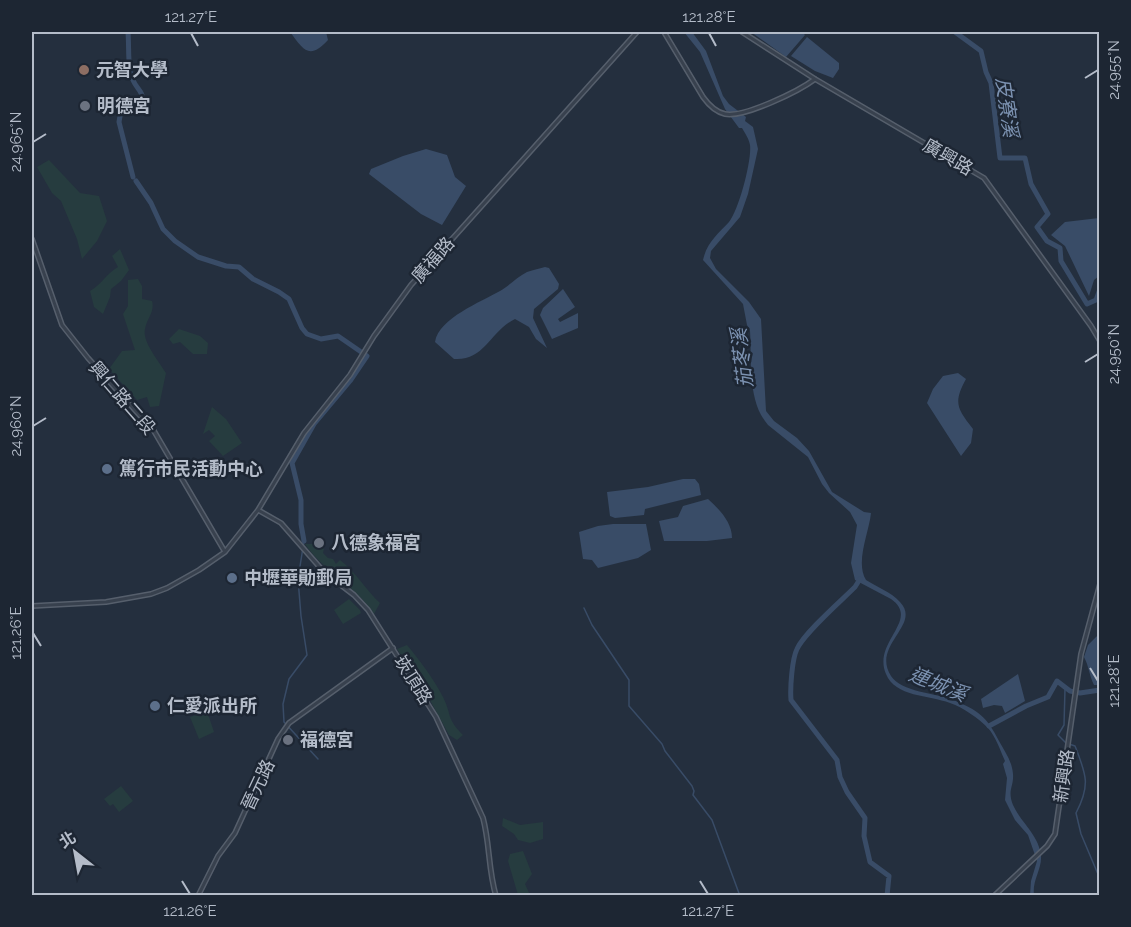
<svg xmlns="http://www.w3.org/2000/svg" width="1131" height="927" font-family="Raleway,'Noto Sans TC',sans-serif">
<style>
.green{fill:#263c3f}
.water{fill:#394c67}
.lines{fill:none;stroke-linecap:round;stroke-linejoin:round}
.stream{stroke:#394c67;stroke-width:1.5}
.river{stroke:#394c67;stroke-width:5}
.minor-casing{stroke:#565f6c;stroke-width:6}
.minor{stroke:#38414e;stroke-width:3}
.ticks{fill:none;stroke:#b4bcc9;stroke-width:2}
.education-dot{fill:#8d6e63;stroke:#1d2633;stroke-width:2}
.worship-dot{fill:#6b7280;stroke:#1d2633;stroke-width:2}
.service-dot{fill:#5c6f8a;stroke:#1d2633;stroke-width:2}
.labels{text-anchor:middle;stroke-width:5;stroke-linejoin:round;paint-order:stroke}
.poi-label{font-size:18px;font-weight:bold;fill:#b4bcc9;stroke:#1d2633;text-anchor:start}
.street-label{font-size:18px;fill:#b4bcc9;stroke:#1d2633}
.water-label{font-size:20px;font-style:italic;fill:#7c92b1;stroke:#1d2633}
.neatline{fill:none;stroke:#b4bcc9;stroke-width:2}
.ticks-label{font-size:15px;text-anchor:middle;fill:#b4bcc9}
</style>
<rect width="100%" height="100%" fill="#242f3e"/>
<!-- green -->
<path class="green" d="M49,160L80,193L99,196L107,221L97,241L82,259L77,239L61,201L52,193L37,167Z
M120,249L129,270L121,281L111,289L110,297L103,314L94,307L90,291C102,284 106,274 118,267L112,256Z
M138,279L142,286V299L152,301C155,312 147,318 145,329C142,342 159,361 166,373L159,406L150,407L147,397L137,400L109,369L122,351L135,350L123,314L128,306V280Z
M179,329L200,336L208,343L207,354H193L180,342L173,344L169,339Z
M212,407L226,419L242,443L223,456L209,441L215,436L209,430L203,434Z
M305,544H314L318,549L322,547L324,549L323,553L328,558L333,559L336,564L340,560C356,572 365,589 380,603L374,614C356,586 324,572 305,544Z
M349,599L360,610L361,613L343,624L334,610Z
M407,645C421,662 433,678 443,697C452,715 446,718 463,735L457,740L449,735L425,691L424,685L417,679L397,649Z
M207,711L214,732L199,739L190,717Z
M121,786L133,801L119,812L113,804L110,806L104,799Z
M503,818L520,825L543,822V839L530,843L518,840L514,834L502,826Z
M523,851L532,874L525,884L530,895H518L508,861L510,854Z"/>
<!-- water -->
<path class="water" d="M290,32H326L328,40C309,61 303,49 290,32Z
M684,32H692L706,51L723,96L729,104L746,117L745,121L753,127L758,149L748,194L740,217L711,251L710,258L716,269L749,302L761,319L766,411L774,421L797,438L809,451L832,492L864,512L871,513C869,533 855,562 866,580C877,587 891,592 900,602C922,625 871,645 891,676C901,692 936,693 953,700C978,710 987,717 999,741C1005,752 1012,761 1013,774C1014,787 1007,790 1013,805C1021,823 1039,835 1041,856C1042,869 1032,881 1034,895H1030L1031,881L1037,861L1028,835L1015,820L1005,800L1007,778L1003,764L1005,761C1000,750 996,737 988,728C978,718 964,708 950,703C929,695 895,697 886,674C872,642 921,620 891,599L855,580L851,563L857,525L850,512L829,493L822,484L808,457L768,425C747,401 752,361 750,331L747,325L743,304L703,260C707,242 718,234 729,222C739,210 752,160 750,145C749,139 745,133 742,128H739L725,109L700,52Z
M751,32H802L805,35L786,57Z
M807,37L839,63V69L833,78L815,71L791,56Z
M426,149L447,155L455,177L466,186L442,225L421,214L369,174L371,169L403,156Z
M1099,218V276L1094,280L1089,296L1065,246L1051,235L1065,222Z
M545,267L549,268L559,284L558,289L534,309L533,318L547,348L536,339L529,327L515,319C490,331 485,361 454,359L435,342C439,318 481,302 500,291C509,286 517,277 527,272C532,270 539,269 545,267Z
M563,289L575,307L558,319L560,322L578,313V328L552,339L540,315L543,308Z
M958,373L966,379C953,403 957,408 973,429L971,443L961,456L927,403L933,389L943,376Z
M683,479H695L699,484L701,495L645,509L644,515L615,518L610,516L607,492L648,487Z
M708,499C719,509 732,522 732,538L707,541H664L659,521L678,517L683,506Z
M613,524H646L651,550L638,558L598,568L592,560L583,559L579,532L598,526Z
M1099,634V685H1094C1089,675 1089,666 1084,657L1088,645Z
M1018,674L1025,701L1005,713L1002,706L994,705L983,708L981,699Z"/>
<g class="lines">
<!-- stream -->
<path class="stream" d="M304,541L298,579L301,616L307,655L289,679L283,704L284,722L318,759
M584,608L592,625L629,680V706L662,744L665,751L692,786L694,791L693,795L712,820L740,896
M1065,689L1064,725L1058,735L1066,743L1075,746C1086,774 1091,785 1076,813L1081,834L1100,879"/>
<!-- river -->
<path class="river" d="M955,32L981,51L986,72L991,83L1000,158H1025L1031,184L1048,214L1037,227L1047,241L1060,248L1061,261L1087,304L1096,300L1100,289
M124,113C159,93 133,94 130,71C128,58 129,45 128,32
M120,116L119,122L133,177
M136,181L151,203L163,229L175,241L198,257L226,266L239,267L253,279L279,292L289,299L302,328L307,334L321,339L338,336L367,356L350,381L314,424L292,463L301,500V524L304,541
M860,579L855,587C842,600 804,633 797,649C792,659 790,688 791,700L837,760L840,777L847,792L865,818L864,836L870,862L889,876L887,896
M989,726L1026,706L1048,697L1057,681L1070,691L1080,693L1100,690"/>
<!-- minor casing -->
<g class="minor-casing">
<path id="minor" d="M664,32L703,97C708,104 716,112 725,114C744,118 799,91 815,79
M742,32L815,79L984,178L1091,326L1100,341
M32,239L62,325L88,358L154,431L225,552
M258,510L281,523L324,572L354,595L368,610L436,717L483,818C490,844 488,869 496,896
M32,606L106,602L151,594L167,588L199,570L225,552L258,510L304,433L350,375L374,336L411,285L637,32
M198,896L218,856L235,833L278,739L289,723L393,648
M994,896L1047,846L1055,834L1081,654L1100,584"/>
</g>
<!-- minor -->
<use href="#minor" class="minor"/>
</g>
<!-- ticks -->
<path class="ticks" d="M191,33L198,46M709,33L716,46M1085,78L1098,70M33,142L46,134M1085,362L1098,354M33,426L46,418M33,633L41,646M1090,668L1098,681M182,881L190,894M700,881L708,894"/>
<!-- markers -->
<circle class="education-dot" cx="84" cy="70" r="6"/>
<g class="worship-dot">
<circle cx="85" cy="106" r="6"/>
<circle cx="319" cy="543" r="6"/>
<circle cx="288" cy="740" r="6"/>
</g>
<g class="service-dot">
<circle cx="107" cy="469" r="6"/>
<circle cx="232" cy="578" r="6"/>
<circle cx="155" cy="706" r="6"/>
</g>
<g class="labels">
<!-- poi labels -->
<g class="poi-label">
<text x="96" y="76">元智大學</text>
<text x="97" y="112">明德宮</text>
<text x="119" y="475">篤行市民活動中心</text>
<text x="331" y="549">八德象福宮</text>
<text x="244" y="584">中壢華勛郵局</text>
<text x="167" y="712">仁愛派出所</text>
<text x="300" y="746">福德宮</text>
</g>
<!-- street labels -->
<g class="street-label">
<text transform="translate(948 157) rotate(30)" y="6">廣興路</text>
<text transform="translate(433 260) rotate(-49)" y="6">廣福路</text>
<text transform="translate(122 398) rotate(49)" y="6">興仁路二段</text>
<text transform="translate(413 680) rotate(58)" y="6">崁頂路</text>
<text transform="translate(1064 776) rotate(-82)" y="6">新興路</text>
<text transform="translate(258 785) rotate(-65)" y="6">晉元路</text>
</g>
<!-- water labels -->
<g class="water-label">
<text transform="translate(1007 107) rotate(82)" y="7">皮寮溪</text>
<text transform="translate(742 358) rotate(-97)" y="7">茄苳溪</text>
<text transform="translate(938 684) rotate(22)" y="7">連城溪</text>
</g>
</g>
<!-- border -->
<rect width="1131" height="927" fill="none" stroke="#1d2633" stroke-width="66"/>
<!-- north arrow -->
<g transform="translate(75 852) rotate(329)" stroke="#1d2633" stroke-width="4.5" paint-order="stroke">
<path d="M0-4.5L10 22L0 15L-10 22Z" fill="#b4bcc9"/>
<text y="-9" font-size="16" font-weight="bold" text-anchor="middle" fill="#b4bcc9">北</text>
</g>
<rect x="33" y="33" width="1065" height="861" class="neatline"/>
<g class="ticks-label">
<text x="191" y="22">121.27°E</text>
<text x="709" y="22">121.28°E</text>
<text transform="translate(1114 70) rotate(-90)" y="5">24.955°N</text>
<text transform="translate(16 142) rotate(-90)" y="5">24.965°N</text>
<text transform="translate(1114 354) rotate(-90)" y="5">24.950°N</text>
<text transform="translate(16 426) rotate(-90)" y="5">24.960°N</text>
<text transform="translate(16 633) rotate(-90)" y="5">121.26°E</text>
<text transform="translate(1114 681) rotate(-90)" y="5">121.28°E</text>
<text x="190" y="916">121.26°E</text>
<text x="708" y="916">121.27°E</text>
</g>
</svg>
